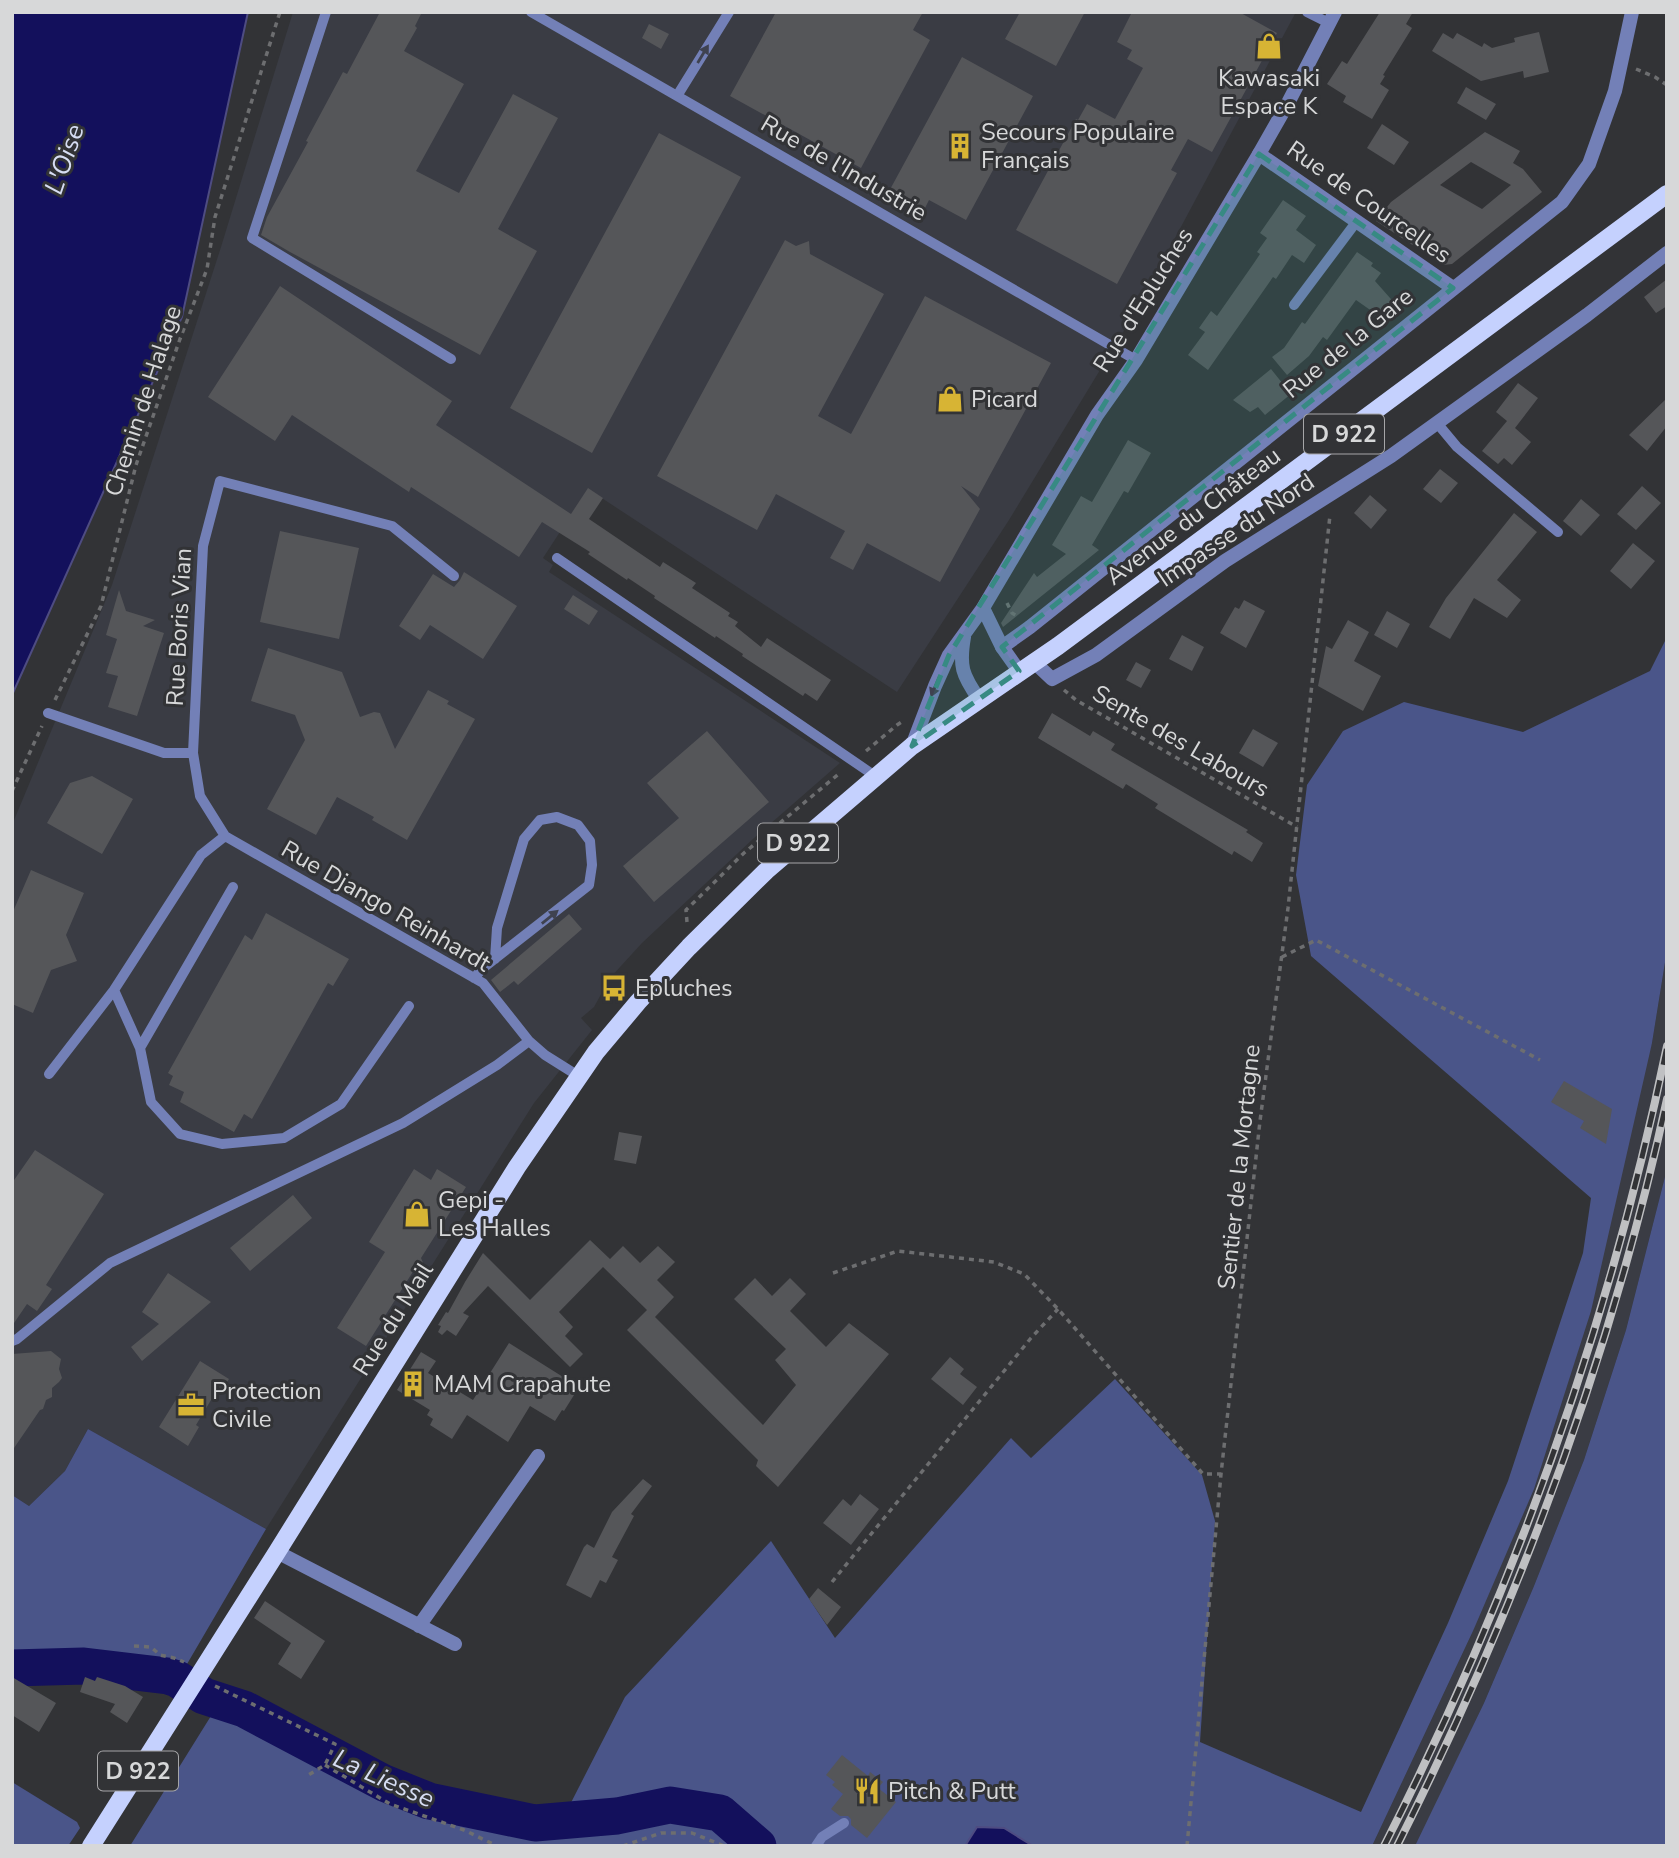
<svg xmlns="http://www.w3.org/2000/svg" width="1679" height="1858" font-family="'Nunito Sans',sans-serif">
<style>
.built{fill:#3a3c44}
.green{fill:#4a5589}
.water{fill:#13105c;stroke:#4e4c82;stroke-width:2}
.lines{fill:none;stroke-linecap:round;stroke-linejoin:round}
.river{stroke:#13105c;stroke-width:37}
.building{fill:#555659;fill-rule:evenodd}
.path{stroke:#6d6e70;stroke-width:3.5;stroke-dasharray:5 5;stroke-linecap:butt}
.service{stroke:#7380b7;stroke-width:10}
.minor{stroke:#7380b7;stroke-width:14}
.tertiary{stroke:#7380b7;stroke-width:14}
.primary{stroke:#c5d1fe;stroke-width:18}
.rail-casing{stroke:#bfc0c2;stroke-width:8}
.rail{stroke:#323336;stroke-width:5;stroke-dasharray:16;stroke-linecap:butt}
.oneway{fill:#3f4250}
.marked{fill:#378a83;fill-opacity:0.2;stroke:#378a83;stroke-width:5;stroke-dasharray:14 9;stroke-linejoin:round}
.labels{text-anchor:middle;stroke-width:6;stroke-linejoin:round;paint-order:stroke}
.shield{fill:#323336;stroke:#a6a6a8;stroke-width:2}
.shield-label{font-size:23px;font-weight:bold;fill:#d7d8d9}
.poi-label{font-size:24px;fill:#d7d8d9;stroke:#323336;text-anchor:start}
.street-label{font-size:24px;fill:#d7d8d9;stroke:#323336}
.water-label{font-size:26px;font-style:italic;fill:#d6ddf3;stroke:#323336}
</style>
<rect width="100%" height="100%" fill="#323336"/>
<!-- built -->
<path class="built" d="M293,12H1296L1137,309L1009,520L897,692L588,489L543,558L553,565L549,572L840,763L754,838L642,943L610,978L594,1007L581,1018L592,1030L534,1103L266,1529L88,1429L65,1471L29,1506L12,1495V825L112,585L221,247Z
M1667,950V1169L1626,1330L1584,1460L1534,1586L1484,1703L1419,1840L1415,1846H1372L1473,1631L1652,1043Z"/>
<!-- green -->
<path class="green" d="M1667,637V950L1652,1043L1591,1311L1534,1489L1473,1631L1372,1846H130L229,1687L247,1694L434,1791L556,1832L625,1697L771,1541L835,1638L1011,1438L1031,1458L1115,1379L1202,1475L1215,1521L1200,1742L1361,1812L1448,1623L1508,1481L1583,1253L1591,1198L1311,956L1296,875L1307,785L1343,731L1404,702L1523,732L1650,671Z
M1667,1169V1846H1415L1484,1703L1534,1586L1584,1460L1626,1330Z
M88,1429L266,1529L173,1688L139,1678L90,1671L17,1673L12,1675V1495L29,1506L65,1471Z
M12,1782L77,1822L80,1828L68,1846H12Z"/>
<!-- water -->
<path class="water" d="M12,12H248L182,317L12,695Z
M977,1827L1004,1828L1033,1846H965Z"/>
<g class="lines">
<!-- river -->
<path class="river" d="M12,1668L84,1666L168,1676L177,1679L204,1696L244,1709L384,1783L429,1801L535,1823L617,1816L670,1805L720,1813L758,1846"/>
</g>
<!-- building -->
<path class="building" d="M380,12H422L415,26L417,28L404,51L464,84L416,171L459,193L513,94L558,118L498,229L537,251L480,355L290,252L261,235L267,217L308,142L306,141L343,72L347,74Z
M776,12H923L913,30L930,40L861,168L730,96Z
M1020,12H1085L1056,66L1005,39Z
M1132,12H1239L1277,33L1212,152L1188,139L1171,170L1177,173L1117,284L1016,230L1076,119L1078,120L1087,104L1115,119L1143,68L1127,59L1132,50L1117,42Z
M1380,12H1413L1406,24L1412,28L1383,75L1385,76L1380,84L1389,90L1372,119L1343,102L1346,96L1327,84L1342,61L1347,64Z
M649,24L669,34L661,49L642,38Z
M1539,32L1549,72L1524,78L1523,71L1481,81L1432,51L1443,33L1453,39L1457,33L1482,47L1484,43L1492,48L1515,42L1514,38Z
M962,57L1033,96L966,220L929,200L922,214L887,195Z
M1466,87L1496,104L1486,120L1457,103Z
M1382,124L1409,142L1394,165L1367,148Z
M1485,132L1520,151L1513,163L1523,169L1542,192L1452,264L1443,265L1376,221L1391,202ZM1471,162L1511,185L1482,209L1440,185Z
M659,133L741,177L592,453L510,408Z
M1283,200L1306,216L1296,230L1316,245L1304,263L1292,255L1276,279L1273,277L1208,370L1188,355L1205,332L1199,328L1211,311L1217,316L1254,263L1260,254L1257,252L1267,238L1260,233Z
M785,240L796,246L809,241L810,254L884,294L818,416L851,434L925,296L1051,363L978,497L961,486L980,509L940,582L867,543L853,570L830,558L845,531L776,494L757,530L657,476Z
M1357,252L1373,263L1371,266L1381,273L1375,281L1398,307L1383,319L1356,300L1327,340L1323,337L1309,356L1287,375L1272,357L1284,348L1302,322L1305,324Z
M1667,279V306L1656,313L1644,297Z
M280,286L452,401L436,425L571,514L588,488L603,498L589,519L660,567L663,562L696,583L692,588L730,613L728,616L738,622L735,626L761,647L767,638L831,680L817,701L805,693L803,696L742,656L743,654L716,636L715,638L654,598L655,596L628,578L627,580L588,554L590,552L542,522L519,557L411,487L409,492L292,415L275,441L208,397Z
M1271,369L1291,394L1265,415L1258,407L1250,412L1233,400Z
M1518,383L1538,398L1515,428L1531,442L1512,465L1504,458L1498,464L1482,451L1507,421L1496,412Z
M1667,398V426L1647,451L1629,435Z
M1128,440L1151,453L1128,493L1124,491L1092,545L1099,550L1003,627L1001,623L1034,573L1037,577L1066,554L1052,545L1081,496L1092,502Z
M1440,469L1458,483L1441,503L1423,489Z
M1642,486L1661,503L1636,530L1617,514Z
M1370,495L1387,510L1371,529L1354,513Z
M1581,499L1600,515L1581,536L1563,521Z
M1514,513L1537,532L1497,580L1521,600L1507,618L1474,598L1450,639L1429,627L1446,598Z
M280,531L359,548L339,639L260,622Z
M1633,543L1655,561L1631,589L1610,571Z
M464,572L517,606L483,659L430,625L420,640L399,626L433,574L454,587L460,580Z
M119,590L126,611L155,620L143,626L164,633L137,716L108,707L118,676L106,673L117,639L106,635Z
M573,595L598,611L589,625L564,609Z
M1244,600L1265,611L1246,648L1220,633L1235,607L1239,609Z
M1387,611L1410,624L1397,648L1374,635Z
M1348,620L1369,632L1354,661L1381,676L1363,711L1318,686L1326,646L1332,649Z
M1182,635L1204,647L1192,671L1169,659Z
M268,648L342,672L360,717L374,712L380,713L395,749L428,690L449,701L447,704L475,719L407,840L372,820L374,817L337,797L316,835L267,809L305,740L295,715L251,701Z
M1136,662L1151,670L1141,688L1126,680Z
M1052,713L1090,736L1093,731L1115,744L1111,750L1248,830L1246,832L1263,843L1252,862L1234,851L1232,855L1201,836L1155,808L1158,804L1126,784L1123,789L1038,738Z
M1253,729L1278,743L1263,767L1239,753Z
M707,731L769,802L654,902L623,866L679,818L647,783Z
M92,776L133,799L102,854L47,823L70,783Z
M31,870L84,893L66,935L77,961L51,970L33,1013L12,1004V914Z
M266,913L349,959L333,986L328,983L252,1119L244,1114L234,1132L180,1102L184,1092L169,1085L173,1076L168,1073L245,935L252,940Z
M569,914L582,929L518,985L514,981L500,992L491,980Z
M1564,1081L1612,1109L1606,1144L1580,1128L1584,1121L1551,1102Z
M619,1132L642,1136L636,1164L614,1160Z
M35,1150L104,1194L46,1285L52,1289L37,1311L27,1304L12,1326V1183Z
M414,1169L431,1180L437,1169L466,1187L421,1258L424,1265L414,1270L366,1346L337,1328L385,1252L369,1242Z
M293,1195L312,1218L250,1271L230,1248Z
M590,1240L610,1259L623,1246L640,1263L658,1246L675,1262L657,1280L674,1297L655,1317L763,1425L796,1385L775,1360L786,1349L734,1299L755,1278L772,1296L790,1278L806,1294L790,1311L826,1347L849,1323L889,1354L778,1487L756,1466L758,1460L627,1330L647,1310L603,1267L559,1312L573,1327L565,1336L583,1354L570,1367L488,1286L463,1313L469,1316L456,1336L447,1330L442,1335L438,1332L441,1326L438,1325L446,1312L448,1313L465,1282L483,1253L530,1300Z
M168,1273L211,1302L142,1361L131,1347L159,1324L142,1312Z
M509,1343L579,1387L564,1411L562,1410L555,1421L530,1406L508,1442L467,1415L452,1439L430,1425L433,1419L427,1415L430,1410L397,1390L421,1352L436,1361L428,1373L473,1400Z
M51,1351L61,1359L59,1369L62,1378L59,1382L52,1388V1397L46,1400L43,1409L40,1410L12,1451V1354Z
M950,1357L964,1369L960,1374L977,1387L963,1405L931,1379Z
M200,1361L229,1379L218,1397L214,1395L196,1425L199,1427L188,1446L159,1427Z
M643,1479L652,1486L631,1514L634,1516L612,1557L618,1560L606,1583L600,1580L591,1598L566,1585L584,1547L587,1544L594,1548L612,1512Z
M860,1494L879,1509L851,1545L823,1523L843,1499L851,1506Z
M818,1588L841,1607L827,1625L809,1599Z
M265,1601L325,1641L301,1679L278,1664L291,1643L254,1618Z
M12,1677L56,1703L39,1732L12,1715Z
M85,1677L95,1681L97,1677L125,1686L143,1697L127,1723L110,1712L115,1704L80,1692Z
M842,1755L868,1776L870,1772L883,1782L878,1788L896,1802L867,1838L851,1825V1819L848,1816H840L831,1809L843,1794L832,1785L835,1782L826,1775Z"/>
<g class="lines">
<!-- path -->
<path class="path" d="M1636,69L1655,77L1667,85
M1007,603L1012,613L1017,616
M1064,690L1076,700L1297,827
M55,700L101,606L136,465L180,339L207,269L215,217L280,12
M866,751L897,725L903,721
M12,791L42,726
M687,922L686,910L744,853L841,772
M1282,957L1316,940L1540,1060
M833,1273L898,1251L994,1262L1024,1274L1058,1309L1203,1474H1221
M832,1582L1031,1338L1058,1309
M134,1646L151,1647L160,1655L174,1658L184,1662
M215,1686L335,1744L325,1765L305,1777
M325,1765L390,1804L464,1830L497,1846
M623,1846L661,1833H692L724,1846
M1187,1846L1221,1474L1260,1121L1288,908L1330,515"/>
<!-- service -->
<path class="service" d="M326,12L252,238L451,359
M531,12L1136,360
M1307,12L1329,23
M677,96L729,12
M1294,305L1357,221
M1437,423L1457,447L1558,532
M557,558L875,776
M48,713L164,753H193
M225,836L483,983L529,1041L545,1055L580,1077
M474,978L483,968L589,885L592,865L590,841L578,825L557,817L540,820L524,839L497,928L495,959
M114,990L140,1048L151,1102L180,1134L222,1144L284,1138L341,1104L409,1006
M140,1048L233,887
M49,1074L114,990L201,855L225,836L200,796L193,753L203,546L220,481L392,526L454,576
M12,1341L17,1339L110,1263L403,1123L497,1065L529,1041
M816,1846L822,1837L844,1823"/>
<!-- minor -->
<path class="minor" d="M1259,154L1453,288
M1002,647L1030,627L1562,202L1589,164L1615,91L1632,12
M1033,661L1052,679L1096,655L1225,561L1391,456L1587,315L1667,253
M277,1552L455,1644
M419,1626L538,1456"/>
<!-- tertiary -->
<path class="tertiary" d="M983,608L1002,647L1019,671
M964,637C959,666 962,675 979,699
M912,746L935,686L949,655L983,608L1097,415L1136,360L1259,154L1288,103L1335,12"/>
<!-- primary -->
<path class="primary" d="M91,1846L277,1552L517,1167L596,1052L638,1002L689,947L766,871L912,746L1058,646L1667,194"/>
<!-- rail casing -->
<g class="rail-casing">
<path id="rail" d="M1384,1846C1513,1593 1610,1324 1667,1046
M1397,1846C1516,1609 1611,1359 1667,1099"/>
</g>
<!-- rail -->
<use href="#rail" class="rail"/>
</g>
<!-- one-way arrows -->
<defs><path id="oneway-solid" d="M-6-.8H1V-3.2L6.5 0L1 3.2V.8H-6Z" transform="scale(1.75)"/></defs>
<g class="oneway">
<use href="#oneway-solid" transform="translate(703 54) rotate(-59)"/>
<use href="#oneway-solid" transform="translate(935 687) rotate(113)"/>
<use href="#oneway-solid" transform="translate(550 917) rotate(-39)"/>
</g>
<!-- marked area -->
<path class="marked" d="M1259,154L1453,288L1002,647L1019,671L912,746L949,655Z"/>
<!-- icons -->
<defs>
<g id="shop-bare" transform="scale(2.1)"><path d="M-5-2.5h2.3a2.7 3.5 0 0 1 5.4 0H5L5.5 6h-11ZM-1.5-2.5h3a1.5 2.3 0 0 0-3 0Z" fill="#d7b434" stroke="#323336" stroke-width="2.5" paint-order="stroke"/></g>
<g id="building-bare" transform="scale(2.1)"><path d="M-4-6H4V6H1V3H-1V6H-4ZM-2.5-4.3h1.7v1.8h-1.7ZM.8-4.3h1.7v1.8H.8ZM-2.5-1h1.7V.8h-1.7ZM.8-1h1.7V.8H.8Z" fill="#d7b434" stroke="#323336" stroke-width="2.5" paint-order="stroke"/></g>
<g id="bus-bare" transform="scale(2.1)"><path d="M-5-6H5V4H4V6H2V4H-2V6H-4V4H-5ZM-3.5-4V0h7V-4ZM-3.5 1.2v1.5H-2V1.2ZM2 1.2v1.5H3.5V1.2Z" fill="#d7b434" stroke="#323336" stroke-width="2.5" paint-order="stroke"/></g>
<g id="office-bare" transform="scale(2.1)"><path d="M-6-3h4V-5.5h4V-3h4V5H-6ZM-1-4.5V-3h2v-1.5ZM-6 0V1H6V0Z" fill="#d7b434" stroke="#323336" stroke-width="2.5" paint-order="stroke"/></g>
<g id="restaurant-bare" transform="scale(2.1)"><path d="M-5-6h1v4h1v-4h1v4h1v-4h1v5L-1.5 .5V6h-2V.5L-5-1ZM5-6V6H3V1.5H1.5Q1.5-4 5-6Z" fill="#d7b434" stroke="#323336" stroke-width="2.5" paint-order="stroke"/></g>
</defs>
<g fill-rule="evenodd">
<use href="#shop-bare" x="1269" y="46"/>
<use href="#building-bare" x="960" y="146"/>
<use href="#shop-bare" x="950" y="399"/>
<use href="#bus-bare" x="614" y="988"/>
<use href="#shop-bare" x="417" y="1214"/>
<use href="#building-bare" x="413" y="1384"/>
<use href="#office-bare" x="191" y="1405"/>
<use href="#restaurant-bare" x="867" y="1791"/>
</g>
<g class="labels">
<!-- shield labels -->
<g class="shield">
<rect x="1304" y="414.5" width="80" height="39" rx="5"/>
<rect x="758" y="823.5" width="80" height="39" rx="5"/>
<rect x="98" y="1751.5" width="80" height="39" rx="5"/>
</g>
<g class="shield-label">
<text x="1344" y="442">D 922</text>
<text x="798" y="851">D 922</text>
<text x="138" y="1779">D 922</text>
</g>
<!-- poi labels -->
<g class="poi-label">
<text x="1269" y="86" text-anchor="middle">Kawasaki<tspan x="1269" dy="28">Espace K</tspan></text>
<text x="981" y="140">Secours Populaire<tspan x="981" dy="28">Français</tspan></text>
<text x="971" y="407">Picard</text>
<text x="635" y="996">Epluches</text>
<text x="438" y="1208">Gepi -<tspan x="438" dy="28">Les Halles</tspan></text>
<text x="434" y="1392">MAM Crapahute</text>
<text x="212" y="1399">Protection<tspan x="212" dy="28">Civile</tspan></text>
<text x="888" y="1799">Pitch &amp; Putt</text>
</g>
<!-- street labels -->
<g class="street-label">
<text transform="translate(844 168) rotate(30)" y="8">Rue de l'Industrie</text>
<text transform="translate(1369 202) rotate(35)" y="8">Rue de Courcelles</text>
<text transform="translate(1143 300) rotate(-58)" y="8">Rue d'Epluches</text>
<text transform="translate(1348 343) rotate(-39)" y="8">Rue de la Gare</text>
<text transform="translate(143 401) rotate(-72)" y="8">Chemin de Halage</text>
<text transform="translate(1193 516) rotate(-37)" y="8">Avenue du Château</text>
<text transform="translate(1236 530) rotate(-34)" y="8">Impasse du Nord</text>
<text transform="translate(179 627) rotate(-87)" y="8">Rue Boris Vian</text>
<text transform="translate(1181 741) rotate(30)" y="8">Sente des Labours</text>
<text transform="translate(386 906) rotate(30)" y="8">Rue Django Reinhardt</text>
<text transform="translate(1239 1167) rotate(-84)" y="8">Sentier de la Mortagne</text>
<text transform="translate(393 1319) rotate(-58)" y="8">Rue du Mail</text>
</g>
<!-- water labels -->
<g class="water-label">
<text transform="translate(64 159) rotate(-71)" y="9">L'Oise</text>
<text transform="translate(384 1778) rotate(24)" y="9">La Liesse</text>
</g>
</g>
<!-- border -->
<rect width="1679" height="1858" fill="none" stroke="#d7d8d9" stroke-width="28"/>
</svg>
